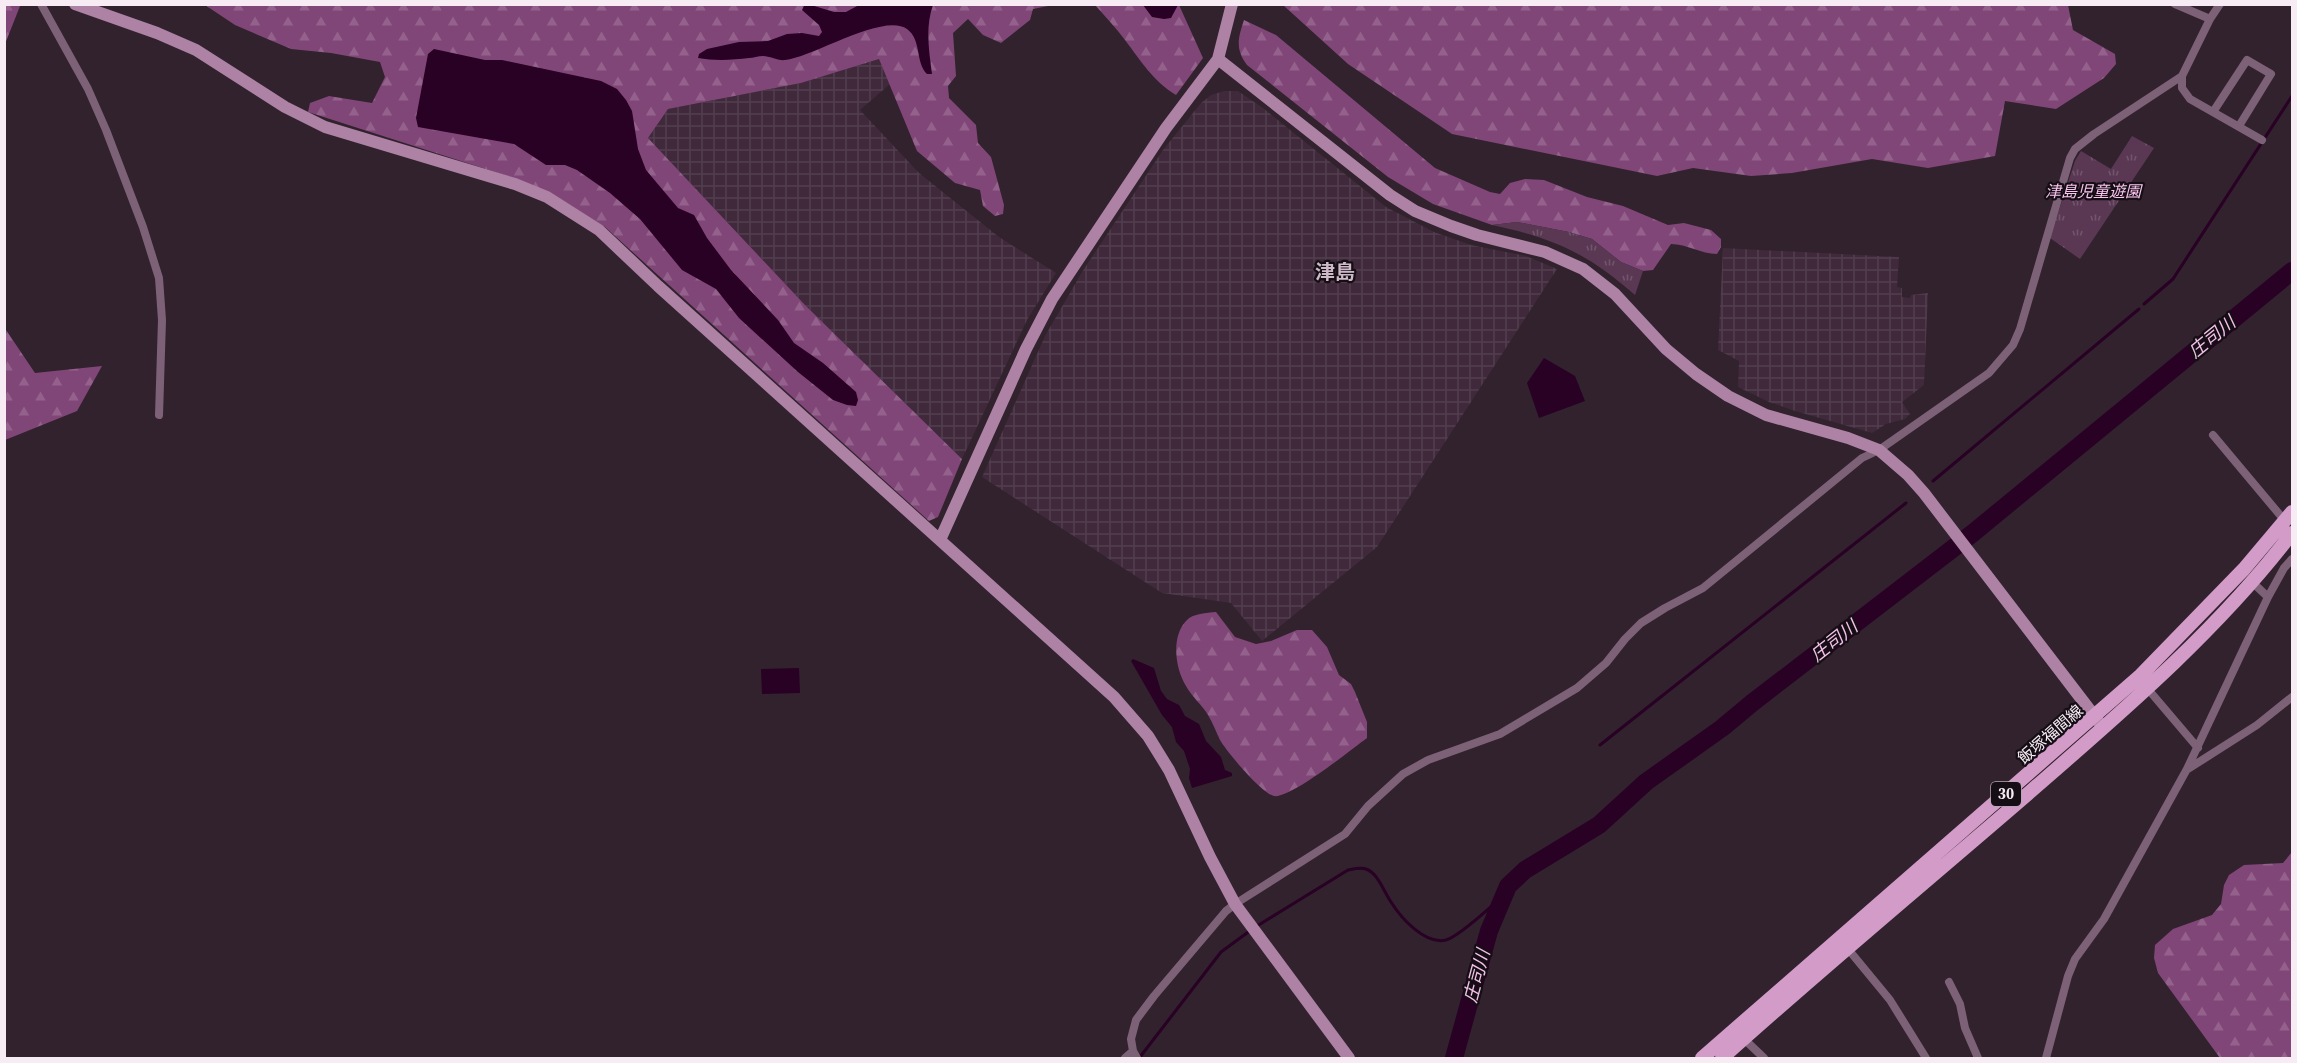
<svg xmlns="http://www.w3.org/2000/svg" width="2297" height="1063" font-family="'Source Serif 4','Noto Sans JP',serif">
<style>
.industrial{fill:url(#industrial-grid)}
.forest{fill:url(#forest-firs)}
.park{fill:url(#park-tufts)}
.water{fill:#290124}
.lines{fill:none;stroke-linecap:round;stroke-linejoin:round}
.stream{stroke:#290124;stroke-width:3}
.river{stroke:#290124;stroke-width:18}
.street{stroke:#7d6277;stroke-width:8}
.secondary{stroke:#ad82a5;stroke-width:12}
.primary{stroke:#d39bc8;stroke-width:14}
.labels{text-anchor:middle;stroke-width:4.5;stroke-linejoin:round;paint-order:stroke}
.shield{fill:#150e14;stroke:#b3a9b1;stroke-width:1.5}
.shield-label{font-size:15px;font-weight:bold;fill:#f7ecf4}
.park-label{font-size:16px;font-style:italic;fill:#fac5ef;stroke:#150e14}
.street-label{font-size:16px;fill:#f7ecf4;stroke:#150e14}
.water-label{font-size:18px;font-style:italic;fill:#f6c2ec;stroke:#150e14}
.quarter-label{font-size:20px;font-weight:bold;fill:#ceb9c9;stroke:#150e14}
</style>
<defs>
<pattern id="industrial-grid" width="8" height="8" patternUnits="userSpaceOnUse" patternTransform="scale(1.5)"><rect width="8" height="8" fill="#3f293b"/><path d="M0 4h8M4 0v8" fill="none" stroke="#523e4e"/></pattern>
<pattern id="forest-firs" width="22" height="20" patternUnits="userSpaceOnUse" patternTransform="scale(1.5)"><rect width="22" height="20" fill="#804677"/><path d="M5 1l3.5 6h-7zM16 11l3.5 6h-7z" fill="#93618b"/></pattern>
<pattern id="park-tufts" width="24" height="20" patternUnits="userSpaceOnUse" patternTransform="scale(1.5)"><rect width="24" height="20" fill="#5a3854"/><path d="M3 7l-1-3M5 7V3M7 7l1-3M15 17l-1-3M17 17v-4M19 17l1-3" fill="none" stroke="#72556d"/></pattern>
</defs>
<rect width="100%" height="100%" fill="#31222e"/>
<!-- industrial -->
<path class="industrial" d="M879,59L890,84L860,110L919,173L999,237L1056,273L1027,320L962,459L805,305L648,138L668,109L801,83Z
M1224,91H1238L1263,108L1386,207L1434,232L1471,245L1526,256L1557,269L1377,547L1262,641L1231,603L1162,593L982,477L1045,336L1082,272L1163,150L1201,103L1211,95Z
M1723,248L1899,257L1897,287L1902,288V297L1910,298L1911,295L1928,293L1924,385L1902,402L1910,414L1905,419L1886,424L1872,433L1795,411L1769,402L1738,387L1739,361L1718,350Z"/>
<!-- forest -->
<path class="forest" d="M5,4L20,6L5,44L4,5Z
M205,5H1053L1033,9L1030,20L1001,43L983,35L968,19L953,33L956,76L948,86L949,98L976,125L978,143L991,157L1004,205L1003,214L995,216L983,206L980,190L955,183L917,151L879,59L801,83L668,109L648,138L805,305L962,459L938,517L929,521L605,227L551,193L517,179L308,112L310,103L329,96L372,103L385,77L380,62L331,53L291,49L235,25Z
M1095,5H1179L1203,58L1176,95C1153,81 1141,61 1125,40C1116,28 1105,16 1095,5Z
M1283,5H2068L2073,30L2115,54L2116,64L2104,78L2056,109L2005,101L1995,156L1928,168L1872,159L1792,173L1751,176L1693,168L1657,176L1452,134L1348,64Z
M1244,20L1276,35L1435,168L1490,192L1500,194L1510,183L1525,179L1544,180L1587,197L1623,206L1668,225L1684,223L1711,230L1721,239V247L1717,254C1701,254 1687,244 1671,244L1653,270L1643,271L1621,262L1592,239L1569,232L1517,222L1492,225L1433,204L1388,177L1247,65C1235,49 1238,38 1244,20Z
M4,327L35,373L102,366L77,411L5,440Z
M1216,612L1235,637L1256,644L1271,641L1297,630H1312L1327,647L1339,675L1351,684L1355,692L1367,722V738C1352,749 1290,799 1274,796C1261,793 1227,752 1220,740C1216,732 1213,723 1208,715C1202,705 1192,697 1186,686C1175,668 1171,637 1186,621C1193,613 1207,613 1216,612Z
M2292,852V1058H2220L2158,973L2154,958L2155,945L2173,929L2212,915L2221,904L2224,885L2229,875L2244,865L2283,863Z"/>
<!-- park -->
<path class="park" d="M2132,136L2154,148L2080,259L2050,238L2075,161L2081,151L2111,169Z
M1517,222L1569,232L1592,239L1621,262L1643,271L1635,295C1587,253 1554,238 1492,225Z"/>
<!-- water -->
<path class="water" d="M811,5L834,12H846L859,5H933C925,27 929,51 932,74H927C915,62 922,40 907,29C884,12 813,57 785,60C778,61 770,56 763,56C758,56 753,58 749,58C733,60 714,61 698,58L699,54L707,49L739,42L768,41L787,34L802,33L819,36L822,32L819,25L802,10L804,6Z
M1143,5H1178L1171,18L1164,19L1152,17Z
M434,49L485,60H502L601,81L617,89L626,100L632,111L638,149L646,170L678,208L694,215L707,238L731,270L778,320L794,343L823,363L856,392L858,400L856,406L847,405L833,400L798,372L739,318L716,289L682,270L640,219L610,193L577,170L565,165H546L514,144L418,127L416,118L428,54Z
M1544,358L1575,376L1585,401L1539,418L1527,383Z
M1133,659L1154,668L1161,691L1167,699L1179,705L1185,716L1199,724L1206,741L1221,757L1225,770L1232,773V776L1192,788L1189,778L1190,769L1184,751L1176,742L1172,727L1162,715L1131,661Z
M799,668L800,693L762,694L761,669Z"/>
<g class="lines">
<!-- stream -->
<path class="stream" d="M2144,304L2173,279L2292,96
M1933,481L2139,309
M1600,745L1906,503
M1257,926L1348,870C1353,869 1361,867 1366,869C1378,873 1384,892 1391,902C1401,918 1425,945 1446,940C1460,936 1490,907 1502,897
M1140,1057L1221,952L1251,930"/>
<!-- river -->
<path class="river" d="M1454,1058L1489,931L1508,886L1525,870L1599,825L1646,782L1722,728L1752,703L1973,533L2292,271"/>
<!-- street -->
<path class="street" d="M41,4L88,89L106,130L143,227L159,278L162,320L159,415
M2175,4L2210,19
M2182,76V88L2190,99L2262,140
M2213,112L2247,60L2271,74L2239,126
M2213,435L2285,521
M2252,582L2268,597
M2147,688L2198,748
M2188,769L2257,725L2292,697
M1848,949L1890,1000L1926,1058
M1949,982L1960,1004L1965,1028L1978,1058
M1744,1039L1764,1058
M1125,1058L1133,1051
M1137,1058L1133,1051L1131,1039L1136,1020L1154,996L1226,911L1235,904L1345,834L1368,806L1403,774L1428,760L1500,734L1577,688L1606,663L1625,639L1641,623L1665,608L1703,588L1862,458L1879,450L1989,373L2013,345L2020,329L2070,158L2075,149L2094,134L2182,76L2210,19L2220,4
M2046,1058L2068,976L2075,959L2104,919L2187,769L2268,597L2284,568L2292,559"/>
<!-- secondary -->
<path class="secondary" d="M75,4L157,33L196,50L285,107L325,127L515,184L547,197L599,230L658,286L1114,697L1148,736L1169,770L1210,857L1235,904L1349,1058
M1218,59L1232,4
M940,540L1026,349L1052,299L1166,128L1218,59L1390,195L1415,211L1451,226L1477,235L1545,252L1583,269L1615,294L1666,349L1696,374L1728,396L1766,415L1848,438L1879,450L1908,475L1924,493L2099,722"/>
<!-- primary -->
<path class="primary" d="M1702,1058L2141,675L2244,569L2292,512
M1722,1058C1823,967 1928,880 2031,791C2123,711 2218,630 2292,533"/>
</g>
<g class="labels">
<!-- shield labels -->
<rect class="shield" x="1991" y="782" width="30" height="24" rx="4.5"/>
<g class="shield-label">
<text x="2006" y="799">30</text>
</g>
<!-- park labels -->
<g class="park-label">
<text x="2093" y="197">津島児童遊園</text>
</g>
<!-- street labels -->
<g class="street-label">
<text transform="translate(2050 734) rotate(-41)" y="6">飯塚福間線</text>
</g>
<!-- water labels -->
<g class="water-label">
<text transform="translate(2212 337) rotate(-39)" y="6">庄司川</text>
<text transform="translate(1834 641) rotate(-38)" y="6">庄司川</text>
<text transform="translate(1477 976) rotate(-75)" y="6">庄司川</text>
</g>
<!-- quarter labels -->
<g class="quarter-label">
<text x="1335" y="279">津島</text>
</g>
</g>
<!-- border -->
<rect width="2297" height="1063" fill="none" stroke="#f7ecf4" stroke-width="12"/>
</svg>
